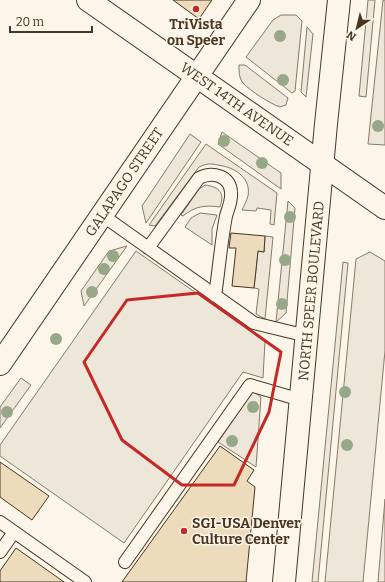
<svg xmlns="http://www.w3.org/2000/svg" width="385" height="582" font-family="Bitter,serif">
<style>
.green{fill:#ede6d9;stroke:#887966}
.parking{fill:#ede7d9;stroke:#887966}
.building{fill:#ecdcbc;stroke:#4a3520}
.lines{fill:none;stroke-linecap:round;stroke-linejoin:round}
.service-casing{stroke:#4a3520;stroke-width:14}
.tertiary-casing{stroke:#4a3520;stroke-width:24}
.secondary-casing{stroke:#4a3520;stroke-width:24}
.primary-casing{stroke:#4a3520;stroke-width:24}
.service{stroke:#fbf6e9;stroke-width:12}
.tertiary{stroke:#fbf6e9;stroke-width:22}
.secondary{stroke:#fbf6e9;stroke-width:22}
.primary{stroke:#fbf6e9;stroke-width:22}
.tree{fill:#96a887}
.marked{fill:none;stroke:#c62828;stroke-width:3;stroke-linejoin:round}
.poi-dot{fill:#c62828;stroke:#fbf6e9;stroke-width:1.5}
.labels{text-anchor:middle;stroke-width:3;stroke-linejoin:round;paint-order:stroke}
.poi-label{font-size:14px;font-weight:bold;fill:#4a3520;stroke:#fbf6e9}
.street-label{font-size:14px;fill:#4a3520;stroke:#fbf6e9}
</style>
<rect width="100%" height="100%" fill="#fbf6e9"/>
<!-- green -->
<path class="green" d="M368,0H375L366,97L359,96Z
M383,0H385V145L368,144Z
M281,15H296L302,21L295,91L292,93L246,57L273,20Z
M307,27L313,34L306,97L301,92Z
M239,65H245L288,98L286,105L280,107C271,104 250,91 243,83C239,78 239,72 239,65Z
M222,132L281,173V189L218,144Z
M190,134L201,142L146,223L142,206Z
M206,144L277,193L274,225L270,224L271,210L257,208L256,211L242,210C244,206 247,200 248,196C251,179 237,169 223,166C211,164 210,162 199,167L155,226L149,225Z
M205,185C220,187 225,193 220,207C205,205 195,206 183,216L181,215L199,189Z
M288,201L295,208L286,313L276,322Z
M200,213L217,215L212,229V245L185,227L191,218Z
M265,236L273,237L265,319L256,314L259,289L254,288L258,251L264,252Z
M127,246L84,306L81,291L109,251Z
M370,252L385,261V351L363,582H325L356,259Z
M343,262L348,263L318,582H312Z
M21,378L31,385L0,428V407Z
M253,391L261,397L256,467L218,442Z
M385,499V582H378Z"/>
<!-- parking -->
<path class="parking" d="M136,251L265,341L263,378L243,372L124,543L0,456V445Z"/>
<!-- building -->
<path class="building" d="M173,0H212L199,19Z
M231,233L265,236L264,252L258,251L254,288L232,286L236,248H229Z
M220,446L254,470L247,481L255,487L246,582H122Z
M0,462L49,496L32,520L0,497Z
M16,548L64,582H0V571Z"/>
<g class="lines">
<!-- service casing -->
<g class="service-casing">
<path id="service" d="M102,215L254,323L307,336
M148,248L199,178C213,171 230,176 231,192C232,201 228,209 226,216C221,242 219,269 215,296
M0,522L85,582
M0,552L14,532
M125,562L250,385L301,400"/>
</g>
<!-- tertiary casing -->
<g class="tertiary-casing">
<path id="tertiary" d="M0,364L249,0"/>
</g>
<!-- secondary casing -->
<g class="secondary-casing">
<path id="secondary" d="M88,0L385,208"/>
</g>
<!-- primary casing -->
<g class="primary-casing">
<path id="primary" d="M284,582L326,124L339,0"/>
</g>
<!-- service -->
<use href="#service" class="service"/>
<!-- tertiary -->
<use href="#tertiary" class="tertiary"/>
<!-- secondary -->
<use href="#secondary" class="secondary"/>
<!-- primary -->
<use href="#primary" class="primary"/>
</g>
<!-- trees -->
<g class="tree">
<circle cx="280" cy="36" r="6"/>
<circle cx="283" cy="80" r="6"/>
<circle cx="378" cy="126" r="6"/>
<circle cx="224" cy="141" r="6"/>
<circle cx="262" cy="163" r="6"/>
<circle cx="290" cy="217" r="6"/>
<circle cx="113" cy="256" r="6"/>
<circle cx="285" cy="260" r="6"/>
<circle cx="104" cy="269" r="6"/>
<circle cx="92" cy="292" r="6"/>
<circle cx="282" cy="304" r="6"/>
<circle cx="56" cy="339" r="6"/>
<circle cx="345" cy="392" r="6"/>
<circle cx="253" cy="407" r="6"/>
<circle cx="7" cy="412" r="6"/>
<circle cx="232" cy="441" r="6"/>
<circle cx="347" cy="445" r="6"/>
</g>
<!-- marked area -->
<path class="marked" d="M198,293L281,352L269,412L234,485H182L122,440L84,362L127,300Z"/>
<!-- markers -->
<g class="poi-dot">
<circle cx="196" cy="9" r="4"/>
<circle cx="184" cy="531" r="4"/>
</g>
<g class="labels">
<!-- poi labels -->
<g class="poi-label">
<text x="196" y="29">TriVista<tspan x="196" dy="16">on Speer</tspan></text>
<text x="192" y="528" text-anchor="start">SGI-USA Denver<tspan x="192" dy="16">Culture Center</tspan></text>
</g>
<!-- street labels -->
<g class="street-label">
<text transform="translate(237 104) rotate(35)" y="5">WEST 14TH AVENUE</text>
<text transform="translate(124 182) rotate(-56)" y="5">GALAPAGO STREET</text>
<text transform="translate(311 291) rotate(-85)" y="5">NORTH SPEER BOULEVARD</text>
</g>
</g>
<!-- north arrow -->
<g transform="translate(357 28) rotate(215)" stroke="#fbf6e9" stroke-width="3" paint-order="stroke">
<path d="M0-3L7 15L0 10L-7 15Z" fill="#4a3520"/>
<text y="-6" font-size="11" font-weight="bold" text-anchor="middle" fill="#4a3520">N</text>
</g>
<!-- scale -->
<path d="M10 26v6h82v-6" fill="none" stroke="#4a3520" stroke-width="2"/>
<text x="16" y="26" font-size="12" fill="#4a3520" stroke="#fbf6e9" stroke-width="3" paint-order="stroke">20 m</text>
</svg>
